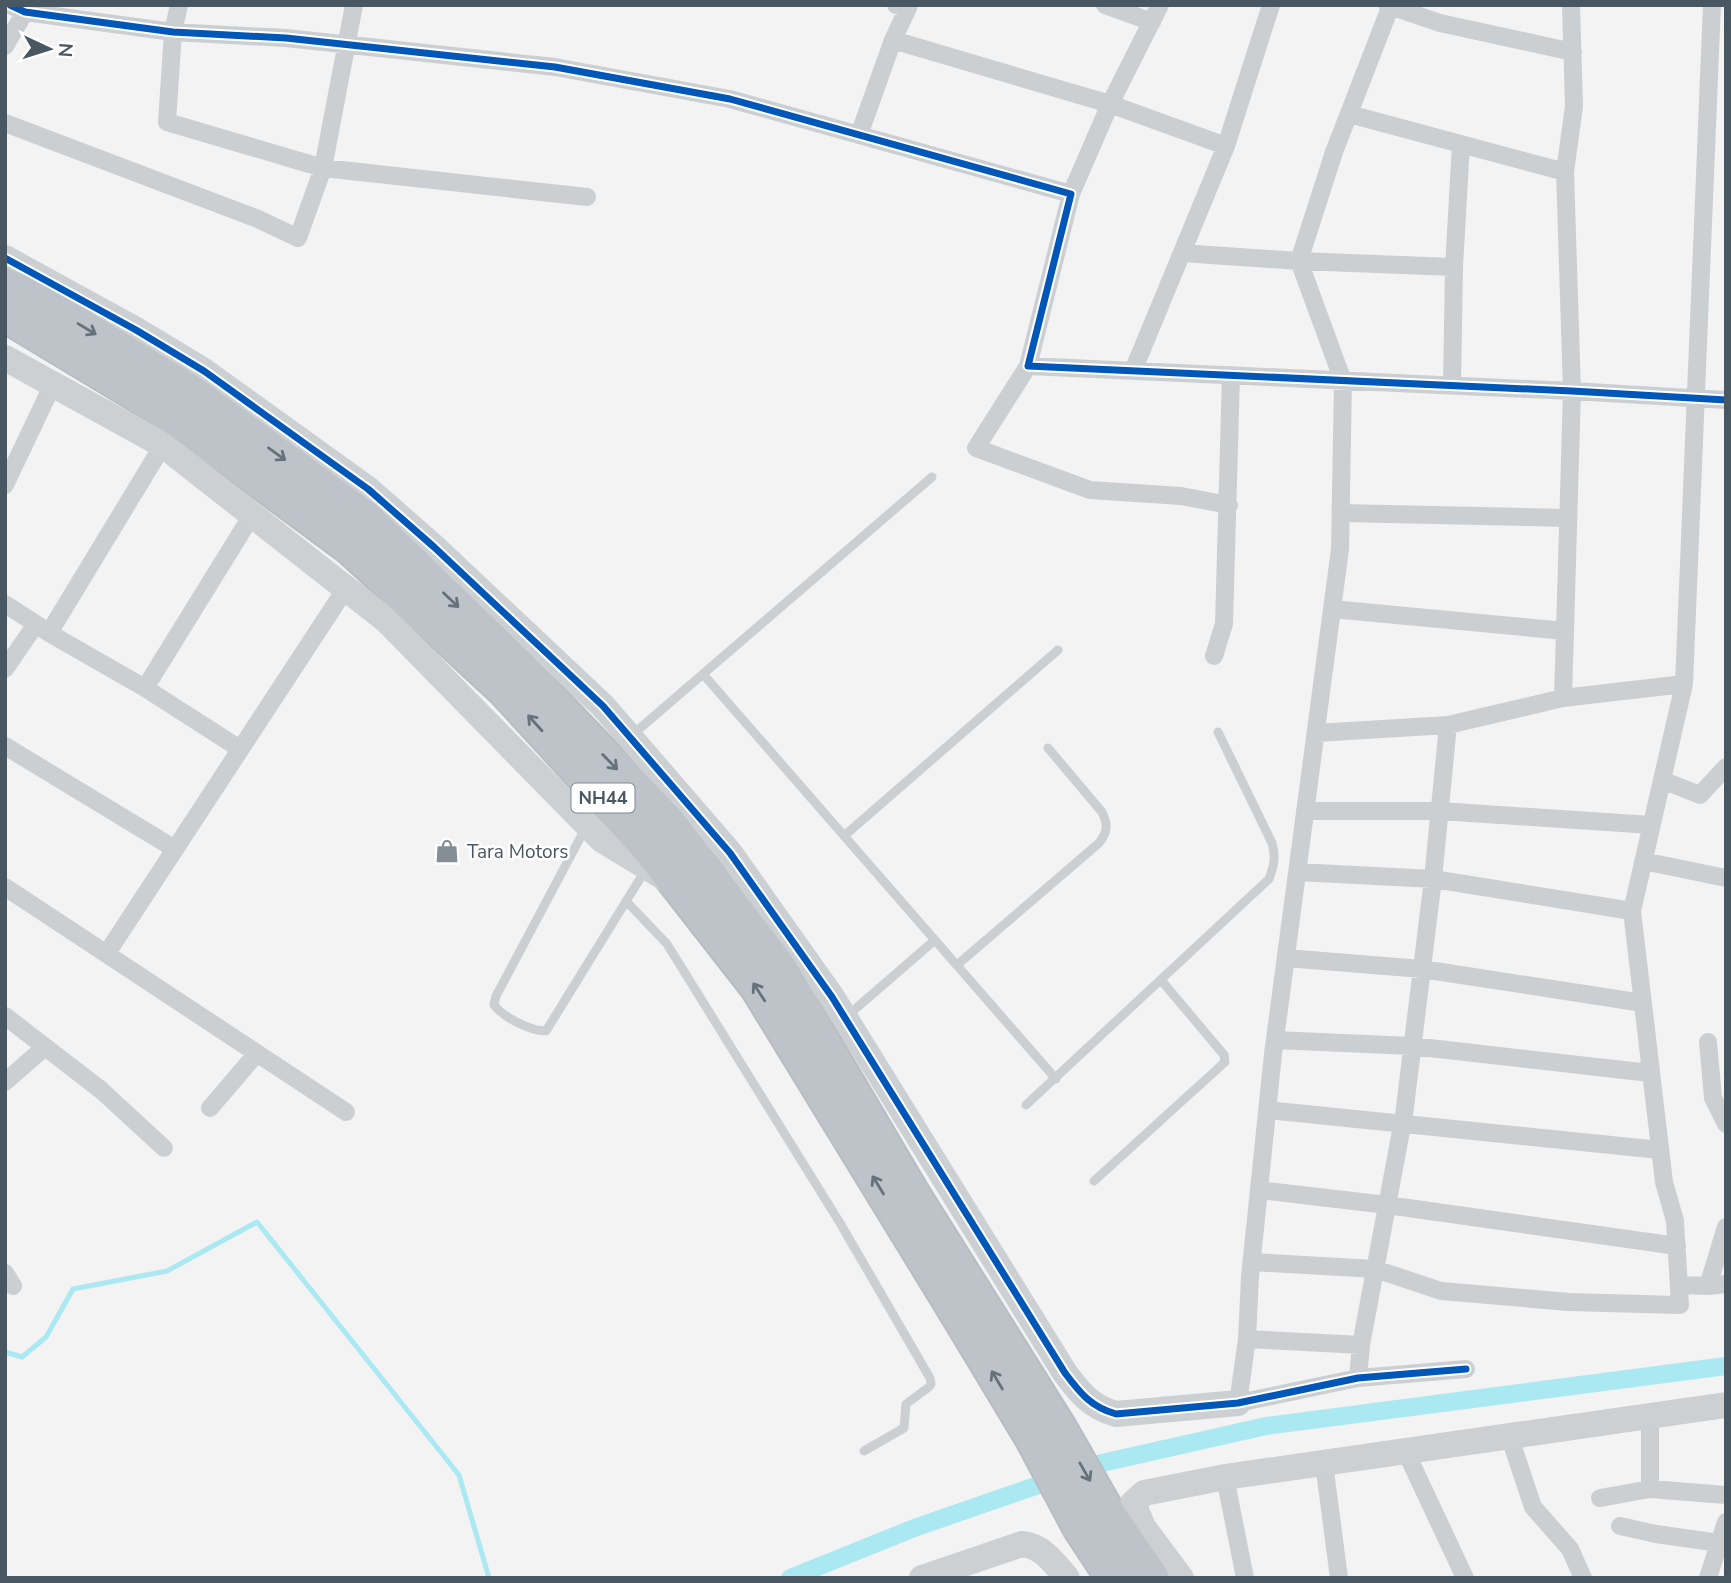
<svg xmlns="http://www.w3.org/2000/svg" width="1731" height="1583" font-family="'Nunito Sans',sans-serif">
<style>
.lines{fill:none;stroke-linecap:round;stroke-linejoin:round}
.stream{stroke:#aae8f2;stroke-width:5}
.canal{stroke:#aae8f2;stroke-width:18}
.highway-casing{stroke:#b7bec3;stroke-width:37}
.lane{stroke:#cccfd2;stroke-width:9}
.street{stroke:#cccfd2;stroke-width:18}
.secondary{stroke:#cdd0d3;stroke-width:26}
.highway{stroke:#bdc3c8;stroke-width:33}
.cycleway-casing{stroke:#fff;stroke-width:11}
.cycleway{stroke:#0057b8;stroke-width:7}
.oneway{stroke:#65727b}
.labels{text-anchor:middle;stroke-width:5;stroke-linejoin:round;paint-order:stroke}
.shield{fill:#fff;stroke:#7f8990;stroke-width:2}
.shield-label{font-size:18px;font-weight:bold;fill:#485761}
.poi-label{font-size:19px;fill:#485761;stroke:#fff;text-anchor:start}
</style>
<rect width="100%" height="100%" fill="#f3f3f3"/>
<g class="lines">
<!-- stream -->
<path class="stream" d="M5,1352L22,1357L46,1337L73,1289L167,1271L257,1222L459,1475L489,1578"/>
<!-- canal -->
<path class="canal" d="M790,1578L917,1527L1102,1463L1266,1426L1726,1366"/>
<!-- highway casing -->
<g class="highway-casing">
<path id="highway" d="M5,285L30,295L191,392L367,519L519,666L669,823L779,967L911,1191L1059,1427L1111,1518L1152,1578
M5,315L169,414L349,547L505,691L647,846L757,987L961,1320L1032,1438L1080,1528L1113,1578"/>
</g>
<!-- lane -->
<path class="lane" d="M703,674L1056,1079
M631,736L932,477
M586,827L496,996L494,1005C503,1017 530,1031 546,1031L646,869
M844,836L1058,650
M626,901L667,944L840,1223L930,1378L931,1384L929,1387L906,1404L904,1428L864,1451
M957,965L1099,843C1108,832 1108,824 1102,812L1048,748
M846,1017L935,940
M1026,1105L1269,879C1274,866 1276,857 1272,843L1218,732
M1094,1181L1225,1062L1224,1055L1161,980"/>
<!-- street -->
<path class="street" d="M10,5L25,12L173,32L286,38L555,67L730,99L1071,194L1028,366L1572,391L1726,400
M179,5L173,32L167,122L323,168L587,197
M896,5L908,8L893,40L1110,104L1071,194
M1105,5L1152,22
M1160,5L1110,104L1226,146
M1387,5L1440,23L1573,52
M1391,5L1334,152L1299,261L1343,381L1340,549L1273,1054L1250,1277L1247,1339L1238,1403L1358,1378L1466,1369
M5,46L25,12
M1349,114L1565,172
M5,123L258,219L298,238L323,168L354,5
M859,135L893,40
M1182,253L1299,261L1454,267L1452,386
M1454,267L1461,144
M1028,366L976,448L1090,490L1181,496L1229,505
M1133,371L1226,146L1271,5
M5,485L53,384
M1341,513L1568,518
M5,604L36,624
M1332,609L1565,631
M49,633L145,688L240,749
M1214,656L1224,624L1231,375
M5,669L36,624L49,633L163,445
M145,688L252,515
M1563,698L1572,391L1565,172L1574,106L1571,5
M1316,733L1448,725
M5,746L175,849
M1662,780L1700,795L1726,767
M1305,811H1440L1651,825
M1643,861L1726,878
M1297,872L1433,879L1632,911
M5,887L346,1112
M107,953L346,588
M1286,958L1422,969L1643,1003
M5,1016L101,1090L164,1148
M1275,1040L1412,1046L1650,1073
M1708,1042L1713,1098L1726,1124
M5,1082L45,1047
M210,1108L257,1053
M1267,1110L1660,1150
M1259,1190L1387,1205L1677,1246
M1252,1262L1375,1269L1441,1291L1569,1302L1680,1305L1675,1221L1664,1182L1632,911L1684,684
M5,1273L13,1286
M1679,1285L1708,1286L1726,1227
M1708,1286L1726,1284
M1247,1339L1361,1345
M1358,1378L1361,1345L1404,1115L1433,879L1448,725L1563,698L1684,684L1712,5
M1510,1438L1533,1507L1570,1549L1583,1578
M1406,1452L1465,1578
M1324,1463L1339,1578
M1225,1477L1245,1578
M1650,1489V1416
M1600,1498L1650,1489L1726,1495
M1620,1526L1656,1534L1719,1543
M1708,1578L1726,1522"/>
<!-- secondary -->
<path class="secondary" d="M5,258L136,330L204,371L368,489L434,547L603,706L730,853L832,997L1065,1373C1080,1393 1091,1407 1116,1414L1238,1403
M5,358L163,445L386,620L602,840L668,880
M922,1578L1022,1544C1043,1546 1054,1563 1067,1578
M1181,1578L1143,1527L1133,1503L1144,1493L1225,1477L1726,1405"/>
<!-- highway -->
<use href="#highway" class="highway"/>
<!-- cycleway casing -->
<g class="cycleway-casing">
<path id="cycleway" d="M10,5L25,12L173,32L286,38L555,67L730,99L1071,194L1028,366L1572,391L1726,400
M5,258L136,330L204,371L368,489L434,547L603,706L730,853L832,997L1065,1373C1080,1393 1091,1407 1116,1414L1238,1403L1358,1378L1466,1369"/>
</g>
<!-- cycleway -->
<use href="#cycleway" class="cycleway"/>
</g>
<!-- one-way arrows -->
<defs><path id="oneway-shaft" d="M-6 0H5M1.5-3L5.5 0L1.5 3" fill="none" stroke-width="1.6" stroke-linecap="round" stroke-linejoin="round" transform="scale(1.75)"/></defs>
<g class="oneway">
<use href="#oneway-shaft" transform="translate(87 329) rotate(31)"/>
<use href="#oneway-shaft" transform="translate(277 454) rotate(36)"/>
<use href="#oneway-shaft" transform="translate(451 600) rotate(44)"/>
<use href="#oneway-shaft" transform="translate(535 723) rotate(-132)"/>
<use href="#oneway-shaft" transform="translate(610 762) rotate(46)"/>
<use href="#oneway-shaft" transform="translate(759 992) rotate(-123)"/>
<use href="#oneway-shaft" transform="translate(878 1185) rotate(-122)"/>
<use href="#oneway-shaft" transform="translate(997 1380) rotate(-121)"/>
<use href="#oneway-shaft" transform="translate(1085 1472) rotate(60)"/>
</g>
<!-- icons -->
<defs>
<g id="shop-bare" transform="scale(1.89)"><path d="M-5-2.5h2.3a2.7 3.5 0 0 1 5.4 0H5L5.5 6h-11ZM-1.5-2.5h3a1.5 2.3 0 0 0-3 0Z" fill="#848e94" stroke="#fff" stroke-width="2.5" paint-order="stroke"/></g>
</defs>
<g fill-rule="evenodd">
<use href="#shop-bare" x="447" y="851"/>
</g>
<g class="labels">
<!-- shield labels -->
<rect class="shield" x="571.5" y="783.5" width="63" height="29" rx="5"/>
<g class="shield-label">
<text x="603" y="804">NH44</text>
</g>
<!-- poi labels -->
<g class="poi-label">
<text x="467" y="858">Tara Motors</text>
</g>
</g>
<!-- border -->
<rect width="1731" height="1583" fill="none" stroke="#485761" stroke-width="14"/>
<!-- north arrow -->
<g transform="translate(49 49) rotate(94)" stroke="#ffffff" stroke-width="5" paint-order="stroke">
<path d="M0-5L12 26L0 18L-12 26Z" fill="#485761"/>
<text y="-10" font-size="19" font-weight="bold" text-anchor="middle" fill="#485761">N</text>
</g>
</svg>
